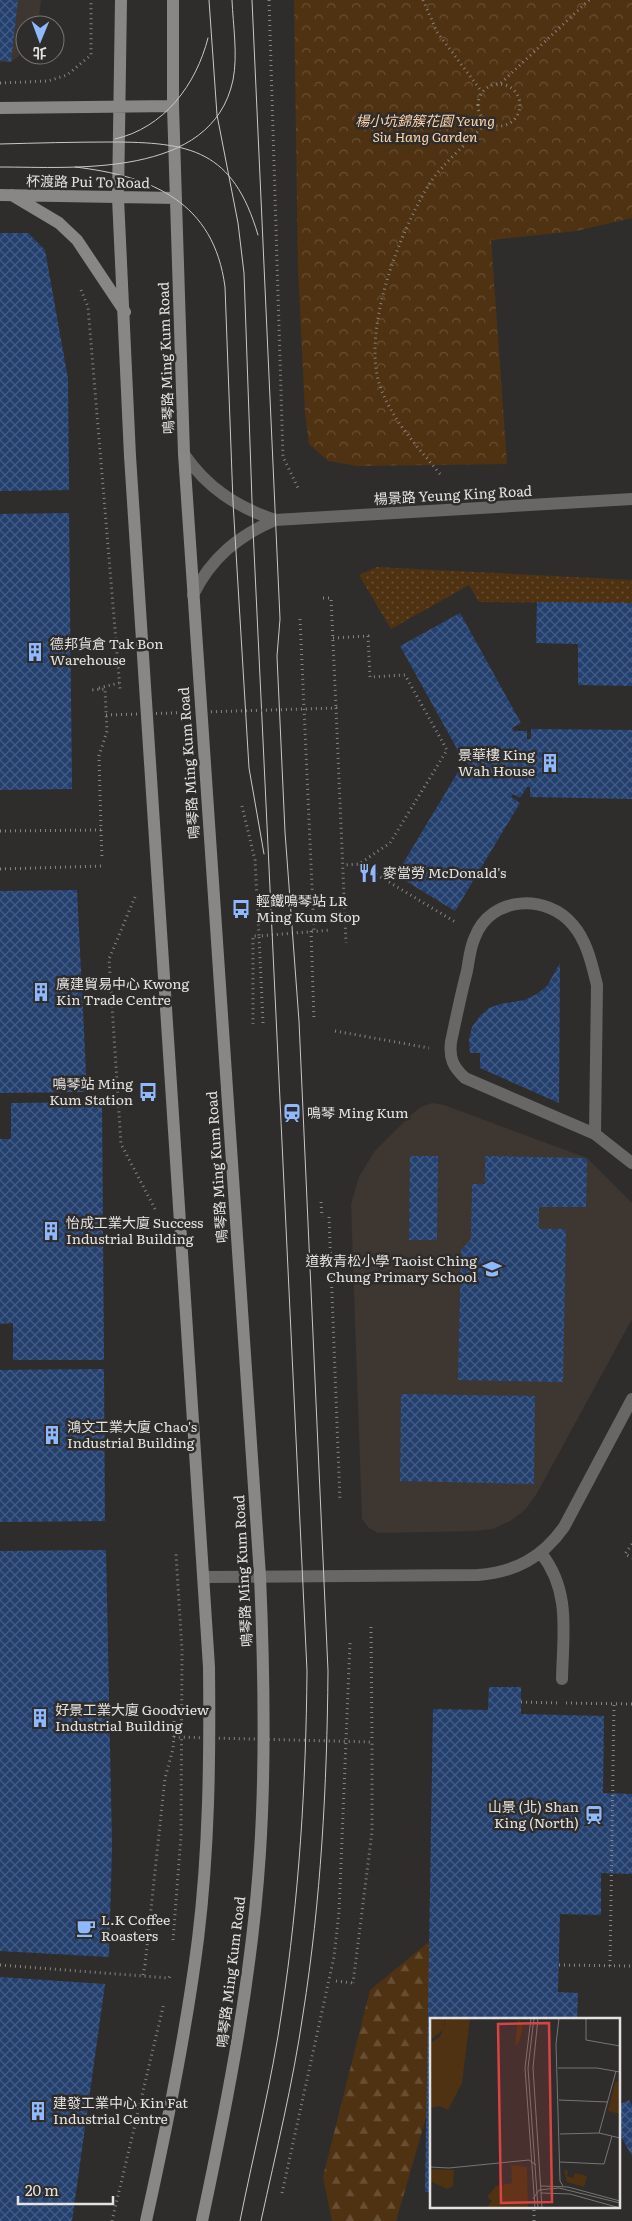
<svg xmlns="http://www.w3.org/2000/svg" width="632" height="2221" font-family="Literata,'Noto Sans TC',serif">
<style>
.built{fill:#3d3631}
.grass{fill:url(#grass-dots)}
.forest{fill:url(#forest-firs)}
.park{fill:url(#park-crowns)}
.building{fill:url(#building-cross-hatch)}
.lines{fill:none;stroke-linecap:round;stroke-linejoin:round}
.path{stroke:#878584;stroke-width:3;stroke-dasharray:1 4;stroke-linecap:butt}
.lane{stroke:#686766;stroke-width:12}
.street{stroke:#686766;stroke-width:12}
.secondary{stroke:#898785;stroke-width:12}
.tram{stroke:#cac8c7;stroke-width:1}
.path-bridge{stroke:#878584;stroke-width:3;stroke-dasharray:1 4;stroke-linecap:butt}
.labels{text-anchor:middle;stroke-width:5;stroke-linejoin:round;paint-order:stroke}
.park-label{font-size:14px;font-style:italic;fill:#fdd4ac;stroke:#2f2d2b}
.street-label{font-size:14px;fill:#e4e2e1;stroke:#2f2d2b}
.poi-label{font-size:14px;fill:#e4e2e1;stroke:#2f2d2b;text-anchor:start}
.inset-road{fill:none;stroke:#777574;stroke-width:1}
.view{fill:#d84444;fill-opacity:0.15;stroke:#d84444;stroke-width:2.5}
.inset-edge{fill:none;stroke:#e4e2e1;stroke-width:2.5}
</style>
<defs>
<pattern id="grass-dots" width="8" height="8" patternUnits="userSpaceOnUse" patternTransform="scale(1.25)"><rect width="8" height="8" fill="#4f3211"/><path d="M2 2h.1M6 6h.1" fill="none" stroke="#684f33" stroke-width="1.8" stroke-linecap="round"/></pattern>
<pattern id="forest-firs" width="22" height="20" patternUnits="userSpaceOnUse" patternTransform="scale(1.25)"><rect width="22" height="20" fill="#4f3211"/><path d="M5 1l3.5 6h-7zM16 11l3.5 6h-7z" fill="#684f33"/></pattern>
<pattern id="park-crowns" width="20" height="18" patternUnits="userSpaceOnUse" patternTransform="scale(1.25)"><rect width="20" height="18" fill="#4f3211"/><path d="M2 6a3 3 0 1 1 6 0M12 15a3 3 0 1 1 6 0" fill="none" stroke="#684f33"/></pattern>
<pattern id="building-cross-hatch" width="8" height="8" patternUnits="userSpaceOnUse" patternTransform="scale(1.25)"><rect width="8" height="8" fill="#24406f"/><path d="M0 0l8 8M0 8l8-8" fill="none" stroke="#445b83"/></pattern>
</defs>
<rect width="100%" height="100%" fill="#2f2d2b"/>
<!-- built -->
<path class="built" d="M0,0H41L38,25H25V51L11,62H0Z
M432,1103L444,1105L587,1158L632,1203V1319L536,1495L525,1510L510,1521L493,1529L475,1531L378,1533L369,1528L362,1519L351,1204L359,1177L374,1152L412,1114L421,1107Z"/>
<!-- grass -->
<path class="grass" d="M377,567L632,580V603L479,602L469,585L391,629L359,575Z"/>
<!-- forest -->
<path class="forest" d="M430,1941L427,2114L396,2221H332L323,2177L370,1990Z"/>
<!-- park -->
<path class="park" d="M294,0H632V218L576,231L491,240L507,464L357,466L328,461L309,444L305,413L298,268Z"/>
<!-- building -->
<path class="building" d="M0,0H18L11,62L0,60Z
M0,233H28L45,250L68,379L69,490L0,491Z
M69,513L72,789L0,790V514Z
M537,602L632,603V686L578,685V644L536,643Z
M460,613L521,723L512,728L514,731H527V739H531V729L632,730V799L530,797V787H527L520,798L513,794L511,797L520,803L455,911L396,875L461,767L470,773L472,770L465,758L472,754L470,751L461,756L400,646Z
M77,890L87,1092L0,1093V891Z
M560,963L559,1103L480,1068V1053H470L469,1040L472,1027L480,1016L489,1008L500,1004L525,1000L537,994L547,986Z
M102,1102L104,1360H13V1323L0,1324V1139H11V1103Z
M410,1156H438L437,1240H409Z
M485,1156L587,1158L586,1207H539V1229H566L563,1382L458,1380L461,1250L471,1239L472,1184H485Z
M104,1369L105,1521L0,1522V1370Z
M401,1394L535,1396L534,1484L400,1481Z
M106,1550L112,1846L109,1957L0,1951V1551Z
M489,1687H521V1714L604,1716L603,1793L632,1794V1874L601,1873V1915L560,1914L558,1992L578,1993L577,2020H431V2192H425L433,1709L488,1710Z
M0,1977L105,1984L72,2221H0Z
M629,2100L632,2105V2156L618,2131V2105Z"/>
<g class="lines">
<!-- path -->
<path class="path" d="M269,0L283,457L298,488
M423,0L437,32L482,92
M0,83L48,81L67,75L91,55V0
M501,83L589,0
M478 105a21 21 0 1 1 42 0a21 21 0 1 1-42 0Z
M81,290L88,307L120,689
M440,474C417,446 392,420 380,386C361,330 400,231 430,183C441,165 472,139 487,122
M323,598H331L336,708
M300,619L314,931
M333,638L368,636L370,677L405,675L447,750L390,843L359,864L343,865
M99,688L119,683
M242,806L255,860L259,936H253V1024
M101,830L102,859
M0,831L101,830L99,756L107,731L105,689L91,690
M359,864L457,923
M0,869L103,866
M135,897L109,959L121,1144L155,1209
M311,931L314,1020
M263,1023L259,936L331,930
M335,1031L429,1048
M321,1202L322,1217
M329,1217L340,1501
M632,1544L625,1554L632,1558
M371,1627L372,1742
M521,1702L558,1703
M566,1703L632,1704
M174,1737V1714H182
M173,1940L181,1836L182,1650L176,1554
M0,1965L169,1978L170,1976
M559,1965L632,1966
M610,1966L614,1704
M143,1975L145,1965
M336,1981L353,1983
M282,2193L334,1957L339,1912L350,1643
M112,2221L164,2003
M534,2221V2207"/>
<!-- lane -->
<path class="lane" d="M595,1134L597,985C592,965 587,941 573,925C547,893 490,896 475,937C470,947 469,960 467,971C461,994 456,1018 451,1042C449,1058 453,1067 465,1078L595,1134L632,1163
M541,1553C571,1591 563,1633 562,1679
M205,1577L478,1575C515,1572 542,1558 564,1527L632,1399"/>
<!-- street -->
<path class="street" d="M184,454C207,488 237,507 275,520
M193,595C211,558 238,536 275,520L632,499"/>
<!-- secondary -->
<path class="secondary" d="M121,0L118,198L130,456L209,1667C210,1758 209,1849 198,1939C186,2034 167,2127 146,2221
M173,0V106L184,454L260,1576C264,1668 266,1760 260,1852C252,1977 228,2099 202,2221
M0,108L173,106
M0,195L176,198
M12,195L59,223L77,240L125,312"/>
<!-- tram -->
<path class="tram" d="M209,0L217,115L238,223L244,273L253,529L307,1671C306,1785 299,1897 282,2010C272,2081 254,2151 240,2221
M252,0L280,619L277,656L285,832L299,1021L328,1671C327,1786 321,1900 303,2014C293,2083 276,2152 261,2221
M115,139C164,128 196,85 208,38
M0,144C37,143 74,142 110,142C191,142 233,150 258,235
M0,167C75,167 212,179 233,80C238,55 233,25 232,0
M75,167C152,176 214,202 225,287L233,502L249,768L264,854"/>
<!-- path-bridge -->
<path class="path-bridge" d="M106,715L336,708L346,943
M145,1965L165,1778L173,1749L174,1737L372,1742V1832L353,1983"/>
</g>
<!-- icons -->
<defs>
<g id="building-bare" transform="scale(1.5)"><path d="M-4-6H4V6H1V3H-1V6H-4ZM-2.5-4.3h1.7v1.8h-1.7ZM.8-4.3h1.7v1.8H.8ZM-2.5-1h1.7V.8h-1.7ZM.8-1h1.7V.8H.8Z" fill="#8fb8fd" stroke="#2f2d2b" stroke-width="2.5" paint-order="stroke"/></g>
<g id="restaurant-bare" transform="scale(1.5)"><path d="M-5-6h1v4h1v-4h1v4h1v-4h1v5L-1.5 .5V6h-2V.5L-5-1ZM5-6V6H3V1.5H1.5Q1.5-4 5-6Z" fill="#8fb8fd" stroke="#2f2d2b" stroke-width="2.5" paint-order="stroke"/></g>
<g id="bus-bare" transform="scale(1.5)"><path d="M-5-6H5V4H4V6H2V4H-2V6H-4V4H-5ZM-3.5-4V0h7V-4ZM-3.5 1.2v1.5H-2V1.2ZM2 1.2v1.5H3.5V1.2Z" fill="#8fb8fd" stroke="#2f2d2b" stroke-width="2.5" paint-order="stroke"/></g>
<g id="station-bare" transform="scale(1.5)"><path d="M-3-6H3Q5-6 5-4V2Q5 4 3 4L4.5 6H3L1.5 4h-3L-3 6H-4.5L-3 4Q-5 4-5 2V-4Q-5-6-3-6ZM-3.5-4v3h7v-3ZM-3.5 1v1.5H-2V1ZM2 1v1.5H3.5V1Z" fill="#8fb8fd" stroke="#2f2d2b" stroke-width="2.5" paint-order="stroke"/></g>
<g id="school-bare" transform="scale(1.5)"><path d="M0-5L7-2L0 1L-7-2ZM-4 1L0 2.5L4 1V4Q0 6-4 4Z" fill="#8fb8fd" stroke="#2f2d2b" stroke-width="2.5" paint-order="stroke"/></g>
<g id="cafe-bare" transform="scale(1.5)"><path d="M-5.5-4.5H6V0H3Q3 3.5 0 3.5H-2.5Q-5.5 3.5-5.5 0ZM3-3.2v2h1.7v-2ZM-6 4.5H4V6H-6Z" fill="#8fb8fd" stroke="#2f2d2b" stroke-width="2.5" paint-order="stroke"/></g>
</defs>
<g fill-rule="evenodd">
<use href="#building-bare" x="35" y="652"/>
<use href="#building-bare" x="550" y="763"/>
<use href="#restaurant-bare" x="368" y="873"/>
<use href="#bus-bare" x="241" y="909"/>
<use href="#building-bare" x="41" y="992"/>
<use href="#bus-bare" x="148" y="1092"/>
<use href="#station-bare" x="292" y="1113"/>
<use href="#building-bare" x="51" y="1231"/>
<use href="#school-bare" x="492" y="1269"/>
<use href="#building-bare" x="52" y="1435"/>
<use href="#building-bare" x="40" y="1718"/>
<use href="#station-bare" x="594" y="1815"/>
<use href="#cafe-bare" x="86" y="1928"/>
<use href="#building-bare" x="38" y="2111"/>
</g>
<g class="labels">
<!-- park labels -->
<g class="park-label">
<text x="425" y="126">楊小坑錦簇花園 Yeung<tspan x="425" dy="16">Siu Hang Garden</tspan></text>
</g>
<!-- street labels -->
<g class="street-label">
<text transform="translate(88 182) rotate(1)" y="5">杯渡路 Pui To Road</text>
<text transform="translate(166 358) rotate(-92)" y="5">鳴琴路 Ming Kum Road</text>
<text transform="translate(453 495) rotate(-3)" y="5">楊景路 Yeung King Road</text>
<text transform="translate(189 763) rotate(-94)" y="5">鳴琴路 Ming Kum Road</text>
<text transform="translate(217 1167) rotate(-94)" y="5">鳴琴路 Ming Kum Road</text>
<text transform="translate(243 1571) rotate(-93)" y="5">鳴琴路 Ming Kum Road</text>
<text transform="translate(231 1972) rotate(-83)" y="5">鳴琴路 Ming Kum Road</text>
</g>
<!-- poi labels -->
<g class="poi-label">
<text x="50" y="649">德邦貨倉 Tak Bon<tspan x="50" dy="16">Warehouse</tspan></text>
<text x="535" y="760" text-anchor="end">景華樓 King<tspan x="535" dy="16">Wah House</tspan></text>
<text x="383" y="878">麥當勞 McDonald's</text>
<text x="256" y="906">輕鐵鳴琴站 LR<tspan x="256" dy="16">Ming Kum Stop</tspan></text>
<text x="56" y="989">廣建貿易中心 Kwong<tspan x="56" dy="16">Kin Trade Centre</tspan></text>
<text x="133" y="1089" text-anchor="end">鳴琴站 Ming<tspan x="133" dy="16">Kum Station</tspan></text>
<text x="307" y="1118">鳴琴 Ming Kum</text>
<text x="66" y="1228">怡成工業大廈 Success<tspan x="66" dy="16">Industrial Building</tspan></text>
<text x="477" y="1266" text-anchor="end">道教青松小學 Taoist Ching<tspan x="477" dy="16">Chung Primary School</tspan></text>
<text x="67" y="1432">鴻文工業大廈 Chao's<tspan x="67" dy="16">Industrial Building</tspan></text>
<text x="55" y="1715">好景工業大廈 Goodview<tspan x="55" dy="16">Industrial Building</tspan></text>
<text x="579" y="1812" text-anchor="end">山景 (北) Shan<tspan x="579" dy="16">King (North)</tspan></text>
<text x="101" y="1925">L.K Coffee<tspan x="101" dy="16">Roasters</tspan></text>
<text x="53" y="2108">建發工業中心 Kin Fat<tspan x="53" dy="16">Industrial Centre</tspan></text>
</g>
</g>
<!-- overview -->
<g transform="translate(430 2018)">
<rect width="190" height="190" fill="#2f2d2b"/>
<path d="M134,152L138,153L137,158L143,160L145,155L157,158L154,169L137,164Z" fill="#4f3211"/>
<path d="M0,0H15L13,11L16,0H40L32,65L18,92L9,88L0,90V25L9,20L13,12L0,22ZM88,0L93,9L89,24L85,28ZM0,151L24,152L23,168L17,171L0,163Z" fill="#4f3211"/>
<path d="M190,62V96L178,93L185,65ZM81,147L97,149L98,190H56L62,183L57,179L66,168L82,165Z" fill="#4f3211"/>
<path class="inset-road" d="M101,0L95,50L105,190M104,0L98,50L108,190M108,0L103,50L112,190M129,0L126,26L130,163L133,168M156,0V22L190,28M128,50H167L190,54M129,82L178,84M169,115L186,53M130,116L169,115L190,120M130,144L174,146L182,118M0,149L19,150L99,142L106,147M111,168L138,169L190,183M111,175L140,176L190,190M103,181L109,172L129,170L190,185"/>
<path class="view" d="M119,5L122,184L71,185L68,6Z"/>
<rect width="190" height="190" class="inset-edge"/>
</g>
<!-- north arrow -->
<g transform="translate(40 40) rotate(181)"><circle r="24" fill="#2f2d2b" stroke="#777574"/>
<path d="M0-4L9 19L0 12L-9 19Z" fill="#8fb8fd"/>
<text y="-8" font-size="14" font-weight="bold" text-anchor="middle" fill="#e4e2e1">北</text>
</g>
<!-- scale -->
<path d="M18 2196v8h95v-8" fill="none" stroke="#e4e2e1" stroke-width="2.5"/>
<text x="25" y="2196" font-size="15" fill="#e4e2e1" stroke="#2f2d2b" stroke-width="4" paint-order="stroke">20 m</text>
</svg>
